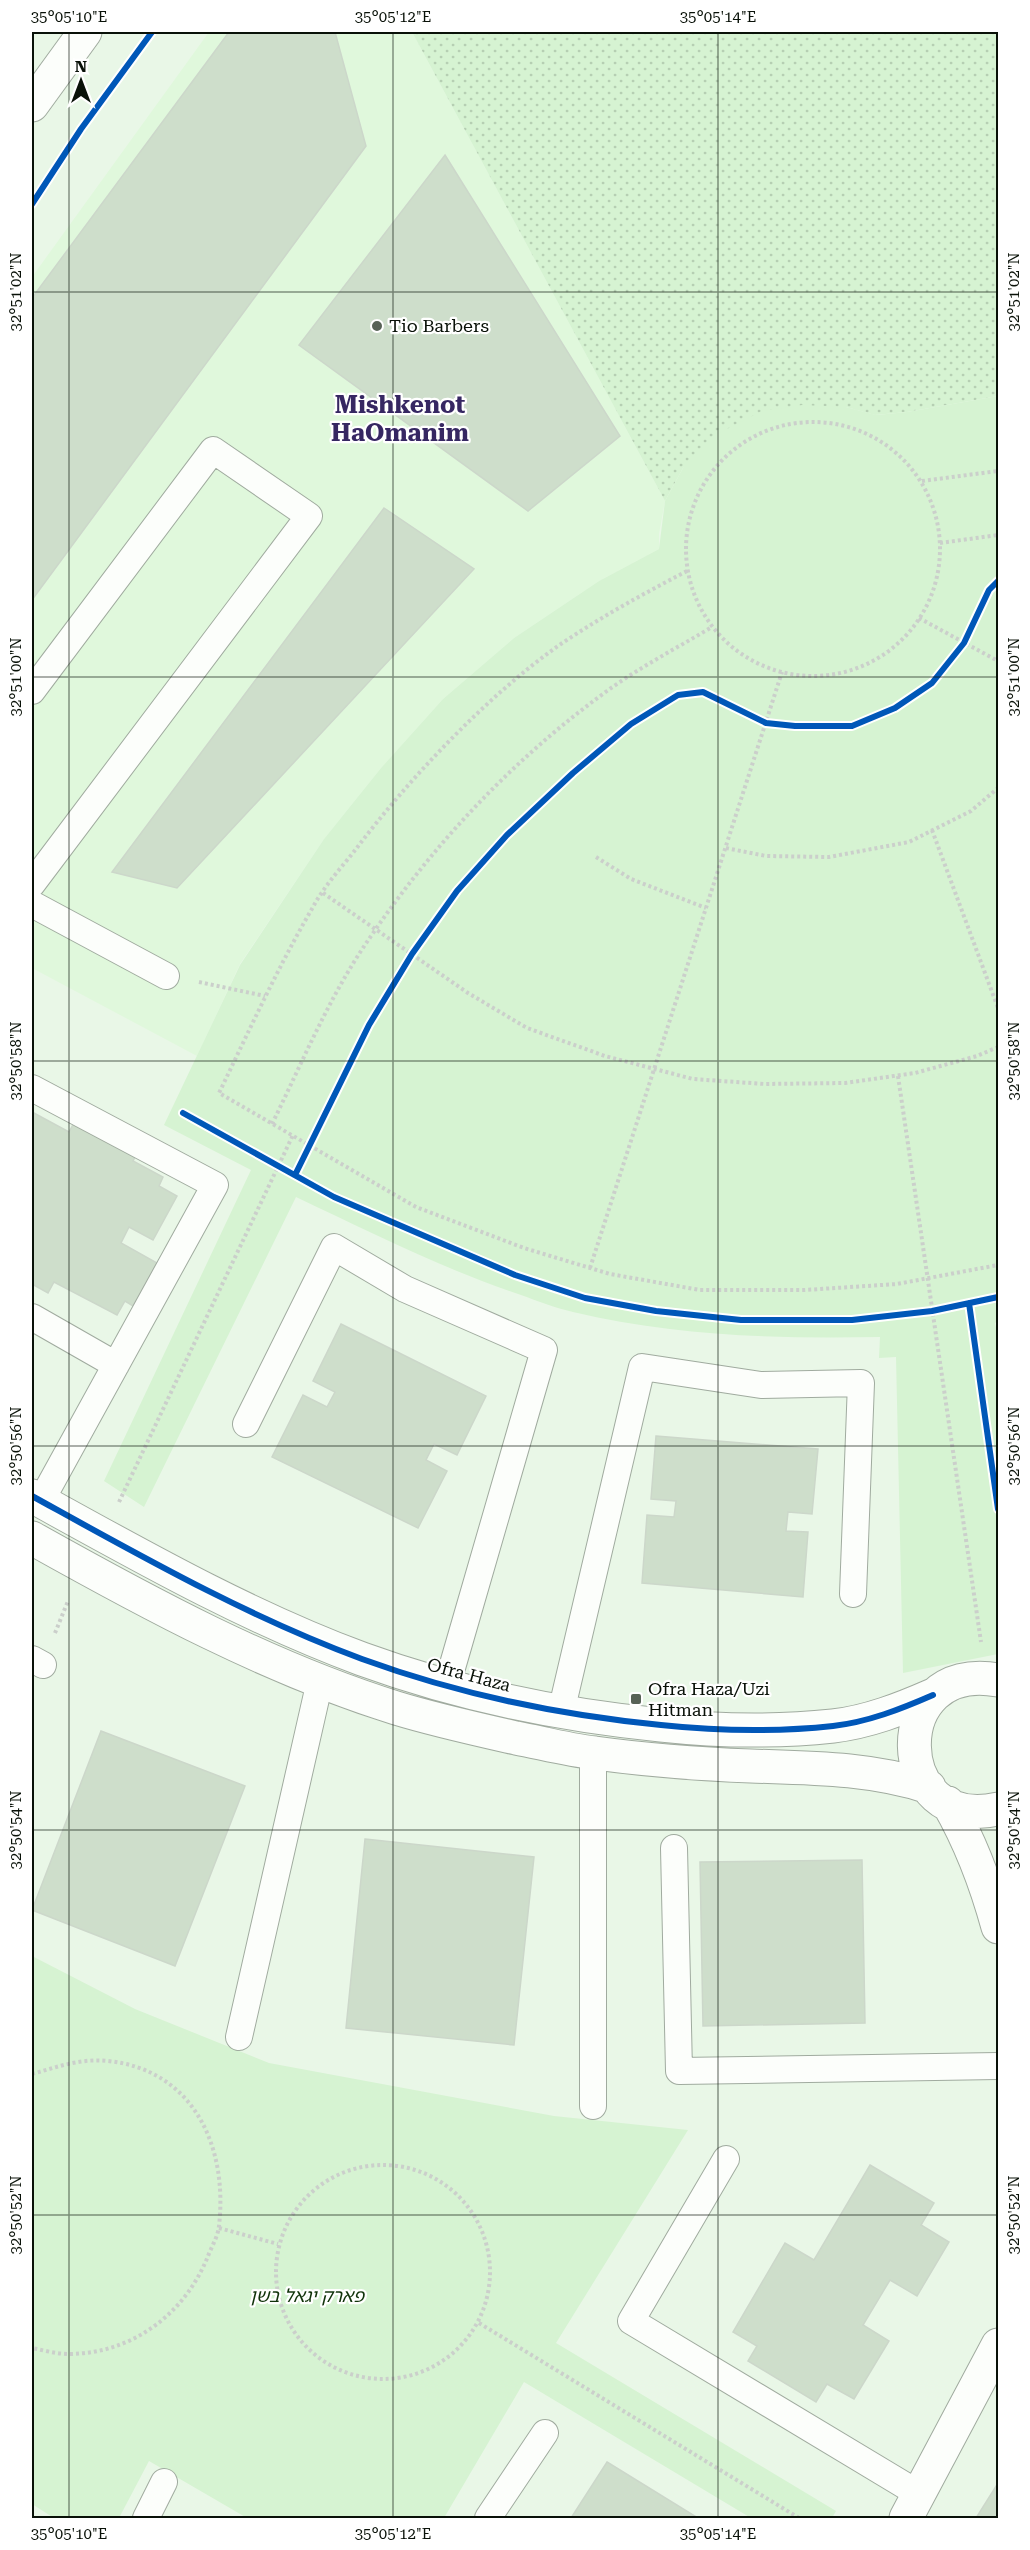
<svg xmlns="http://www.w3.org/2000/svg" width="1030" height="2550" font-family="'Roboto Serif','Noto Sans Hebrew',serif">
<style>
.built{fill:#e0f8dc}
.grass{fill:url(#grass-dots)}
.park{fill:#d6f3d2}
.building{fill:#cedecb;stroke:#ccd7ca;stroke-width:1.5}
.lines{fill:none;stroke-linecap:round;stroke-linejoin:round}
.service-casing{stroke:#a0ab9f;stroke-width:28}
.minor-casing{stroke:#a0ab9f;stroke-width:35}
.tertiary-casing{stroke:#a0ab9f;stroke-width:35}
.path{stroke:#cbcfcb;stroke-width:4;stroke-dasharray:3 3;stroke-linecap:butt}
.service{stroke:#fcfefb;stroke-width:26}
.minor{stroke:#fcfefb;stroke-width:33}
.tertiary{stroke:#fcfefb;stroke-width:33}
.cycleway-casing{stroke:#fff;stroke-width:10}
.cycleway{stroke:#0057b8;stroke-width:6}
.ticks{fill:none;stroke:#091108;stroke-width:1.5;stroke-opacity:0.45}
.poi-dot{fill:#576256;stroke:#fff;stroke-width:2}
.labels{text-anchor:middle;stroke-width:4.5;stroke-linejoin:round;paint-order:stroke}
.poi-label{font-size:18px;fill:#091108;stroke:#fff;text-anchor:start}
.street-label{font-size:18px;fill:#091108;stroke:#fff}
.park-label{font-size:18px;font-style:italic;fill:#10330a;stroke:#fff}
.district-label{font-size:24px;font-weight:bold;fill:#362762;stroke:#fff}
.neatline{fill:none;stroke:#091108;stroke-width:2}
.ticks-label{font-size:15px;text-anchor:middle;fill:#091108}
</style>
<defs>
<pattern id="grass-dots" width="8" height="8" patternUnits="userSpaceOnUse" patternTransform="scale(1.5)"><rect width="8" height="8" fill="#d6f3d2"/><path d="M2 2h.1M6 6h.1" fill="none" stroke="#b6cfb3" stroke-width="1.8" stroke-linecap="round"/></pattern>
</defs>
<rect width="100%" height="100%" fill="#e9f7e7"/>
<!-- built -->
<path class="built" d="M209,32H412L665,501L659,534V549L599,581L514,638L443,699L381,768L324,839L240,964L197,1056L32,968V277Z"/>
<!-- grass -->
<path class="grass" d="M412,32H998V396L907,412L875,415L846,407L683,468L665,501Z"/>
<!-- park -->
<path class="park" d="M998,396V1321L995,1323L998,1336V1654L903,1673L896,1357L879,1358L880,1337C777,1339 673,1336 573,1312C555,1308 538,1301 521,1295C443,1269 370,1232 296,1197L144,1507L104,1481L251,1170L164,1125L240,965L324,839L381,768L443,699L514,638L599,581L659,549L665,501L683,468L717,434L762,411L802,405L846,407L876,415L907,412Z
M32,1956L135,2009L269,2063L554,2116L688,2130L556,2343L836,2511L832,2518H751L524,2382L444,2518H247L149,2461L119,2518H54L32,2504Z"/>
<!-- building -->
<path class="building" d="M229,32H335L366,146L32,600V298Z
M445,155L620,436L528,511L299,345Z
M384,508L474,569L177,888L112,872Z
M32,1112L69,1132L77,1117L139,1150L133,1161L163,1177L159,1186L177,1196L153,1240L129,1227L121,1243L157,1263L133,1306L125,1301L117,1315L54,1282L48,1293L32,1284Z
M341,1324L486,1396L457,1455L434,1444L426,1460L447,1471L418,1528L272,1457L303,1395L327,1407L335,1392L313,1381Z
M656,1436L818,1449L812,1514L788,1512L786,1531L808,1532L803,1597L642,1583L647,1515L674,1517L676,1501L651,1499Z
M101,1731L245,1786L175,1966L32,1910Z
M365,1839L534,1857L514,2045L346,2028Z
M862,1860L865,2023L703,2026L700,1862Z
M870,2165L934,2203L921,2225L949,2242L917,2296L890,2280L863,2325L889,2341L854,2399L827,2384L816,2402L748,2361L757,2346L733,2332L785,2243L814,2260Z
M607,2462L698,2518H571Z
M998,2483V2518H976Z"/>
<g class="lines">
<!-- service casing -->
<g class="service-casing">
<path id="service" d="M32,691L213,450L309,516L32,884
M32,904L166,976
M32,1088L215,1185L41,1501
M32,1317L116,1365
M246,1424L334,1247L405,1289L544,1350L447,1685
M32,1659L43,1665
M561,1712L642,1367L761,1385L861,1383L853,1594
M593,1753V2106
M674,1848L679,2071L998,2066
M239,2037L320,1681
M726,2159L631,2321L919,2494
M146,2518L164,2482
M488,2518L545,2433"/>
</g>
<!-- minor casing -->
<g class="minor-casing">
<path id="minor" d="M32,1496C139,1555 246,1616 362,1659C458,1694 559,1715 661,1725C717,1731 777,1732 833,1726C868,1722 901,1709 933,1695
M32,1538C148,1603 268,1668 396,1708C435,1720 476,1729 516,1738C542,1743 568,1750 595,1753C646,1760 699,1764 751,1766C811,1768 871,1768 929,1787
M998,1680C884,1659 889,1834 998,1809
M948,1803C971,1843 986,1883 998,1927
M906,2518L998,2345"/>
</g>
<!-- tertiary casing -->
<g class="tertiary-casing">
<path id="tertiary" d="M32,105L85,32"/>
</g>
<!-- path -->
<path class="path" d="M686 549a127 127 0 1 1 254 0a127 127 0 1 1-254 0Z
M922,481L998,471
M940,543L998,535
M687,571C643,594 599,618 558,646C486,697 409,779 356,849C342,867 324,886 313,907C278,967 249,1031 219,1093L416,1207L524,1248L610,1274L700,1290H805L897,1284L998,1265
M919,618L998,661
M932,830L998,1008
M726,848L766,856L829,857L909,842L971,811L998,788
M596,857L631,879L706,908
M323,893L468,993L527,1028L605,1056L693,1079L765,1084L845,1083L915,1073L977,1056L998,1047
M199,982L265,996
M898,1076L981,1642
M272,1124C300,1067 325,1007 359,954C425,853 509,762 607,691C640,667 677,648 712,627
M590,1268L782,672
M119,1502L293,1135
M55,1633L68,1601
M32,2074C57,2067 81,2058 108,2061C194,2070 228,2147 219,2226C218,2236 212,2246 208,2256C185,2314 132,2354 68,2354C56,2354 43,2350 32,2348
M276 2272a107 107 0 1 1 214 0a107 107 0 1 1-214 0Z
M219,2228L278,2244
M479,2323L799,2518"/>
<!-- service -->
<use href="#service" class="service"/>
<!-- minor -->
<use href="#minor" class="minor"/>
<!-- tertiary -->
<use href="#tertiary" class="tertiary"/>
<!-- cycleway casing -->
<g class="cycleway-casing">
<path id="cycleway" d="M32,204L81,129L152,32
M183,1113L334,1197L515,1275L585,1298L656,1311L741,1320H852L932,1311L998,1297
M295,1175L369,1025L412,954L457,891L507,835L573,773L631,724L678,695L703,692L766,723L795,726H852L895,708L932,683L964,643L989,590L998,581
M969,1303L998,1509
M32,1496C139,1555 246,1616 362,1659C458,1694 559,1715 661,1725C717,1731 777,1732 833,1726C868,1722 901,1709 933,1695"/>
</g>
<!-- cycleway -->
<use href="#cycleway" class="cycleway"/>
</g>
<!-- ticks -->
<path class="ticks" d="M69,32V2518M393,32V2518M718,32V2518M32,292H998M32,677H998M32,1061H998M32,1446H998M32,1830H998M32,2215H998"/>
<!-- markers -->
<g class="poi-dot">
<circle cx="377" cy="326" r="6"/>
<rect x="630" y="1693" width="12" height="12" rx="3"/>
</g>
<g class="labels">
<!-- poi labels -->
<g class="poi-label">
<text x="389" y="332">Tio Barbers</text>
<text x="648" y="1695">Ofra Haza/Uzi<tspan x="648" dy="21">Hitman</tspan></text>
</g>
<!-- street labels -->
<g class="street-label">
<text transform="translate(469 1675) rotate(15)" y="6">Ofra Haza</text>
</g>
<!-- park labels -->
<g class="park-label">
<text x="307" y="2302">פארק יגאל בשן</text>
</g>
<!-- district labels -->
<g class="district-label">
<text x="400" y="413">Mishkenot<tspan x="400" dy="28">HaOmanim</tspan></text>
</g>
</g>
<!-- border -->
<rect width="1030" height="2550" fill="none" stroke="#ffffff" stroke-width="66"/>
<!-- north arrow -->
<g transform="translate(81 81)" stroke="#ffffff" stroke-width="4.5" paint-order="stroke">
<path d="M0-4.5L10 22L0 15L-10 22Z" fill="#091108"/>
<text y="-9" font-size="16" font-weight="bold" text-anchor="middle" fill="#091108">N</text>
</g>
<rect x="33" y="33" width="964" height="2484" class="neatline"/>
<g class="ticks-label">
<text x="69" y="22">35°05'10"E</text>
<text x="393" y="22">35°05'12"E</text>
<text x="718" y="22">35°05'14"E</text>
<text transform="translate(16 292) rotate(-90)" y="5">32°51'02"N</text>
<text transform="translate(1014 292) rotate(-90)" y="5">32°51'02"N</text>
<text transform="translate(16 677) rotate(-90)" y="5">32°51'00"N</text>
<text transform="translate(1014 677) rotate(-90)" y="5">32°51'00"N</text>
<text transform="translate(16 1061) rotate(-90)" y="5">32°50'58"N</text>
<text transform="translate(1014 1061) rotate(-90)" y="5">32°50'58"N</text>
<text transform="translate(16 1446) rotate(-90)" y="5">32°50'56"N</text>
<text transform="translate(1014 1446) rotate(-90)" y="5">32°50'56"N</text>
<text transform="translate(16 1830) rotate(-90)" y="5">32°50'54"N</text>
<text transform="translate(1014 1830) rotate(-90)" y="5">32°50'54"N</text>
<text transform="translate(16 2215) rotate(-90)" y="5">32°50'52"N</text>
<text transform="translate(1014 2215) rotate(-90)" y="5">32°50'52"N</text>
<text x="69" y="2539">35°05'10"E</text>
<text x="393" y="2539">35°05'12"E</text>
<text x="718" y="2539">35°05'14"E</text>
</g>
</svg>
